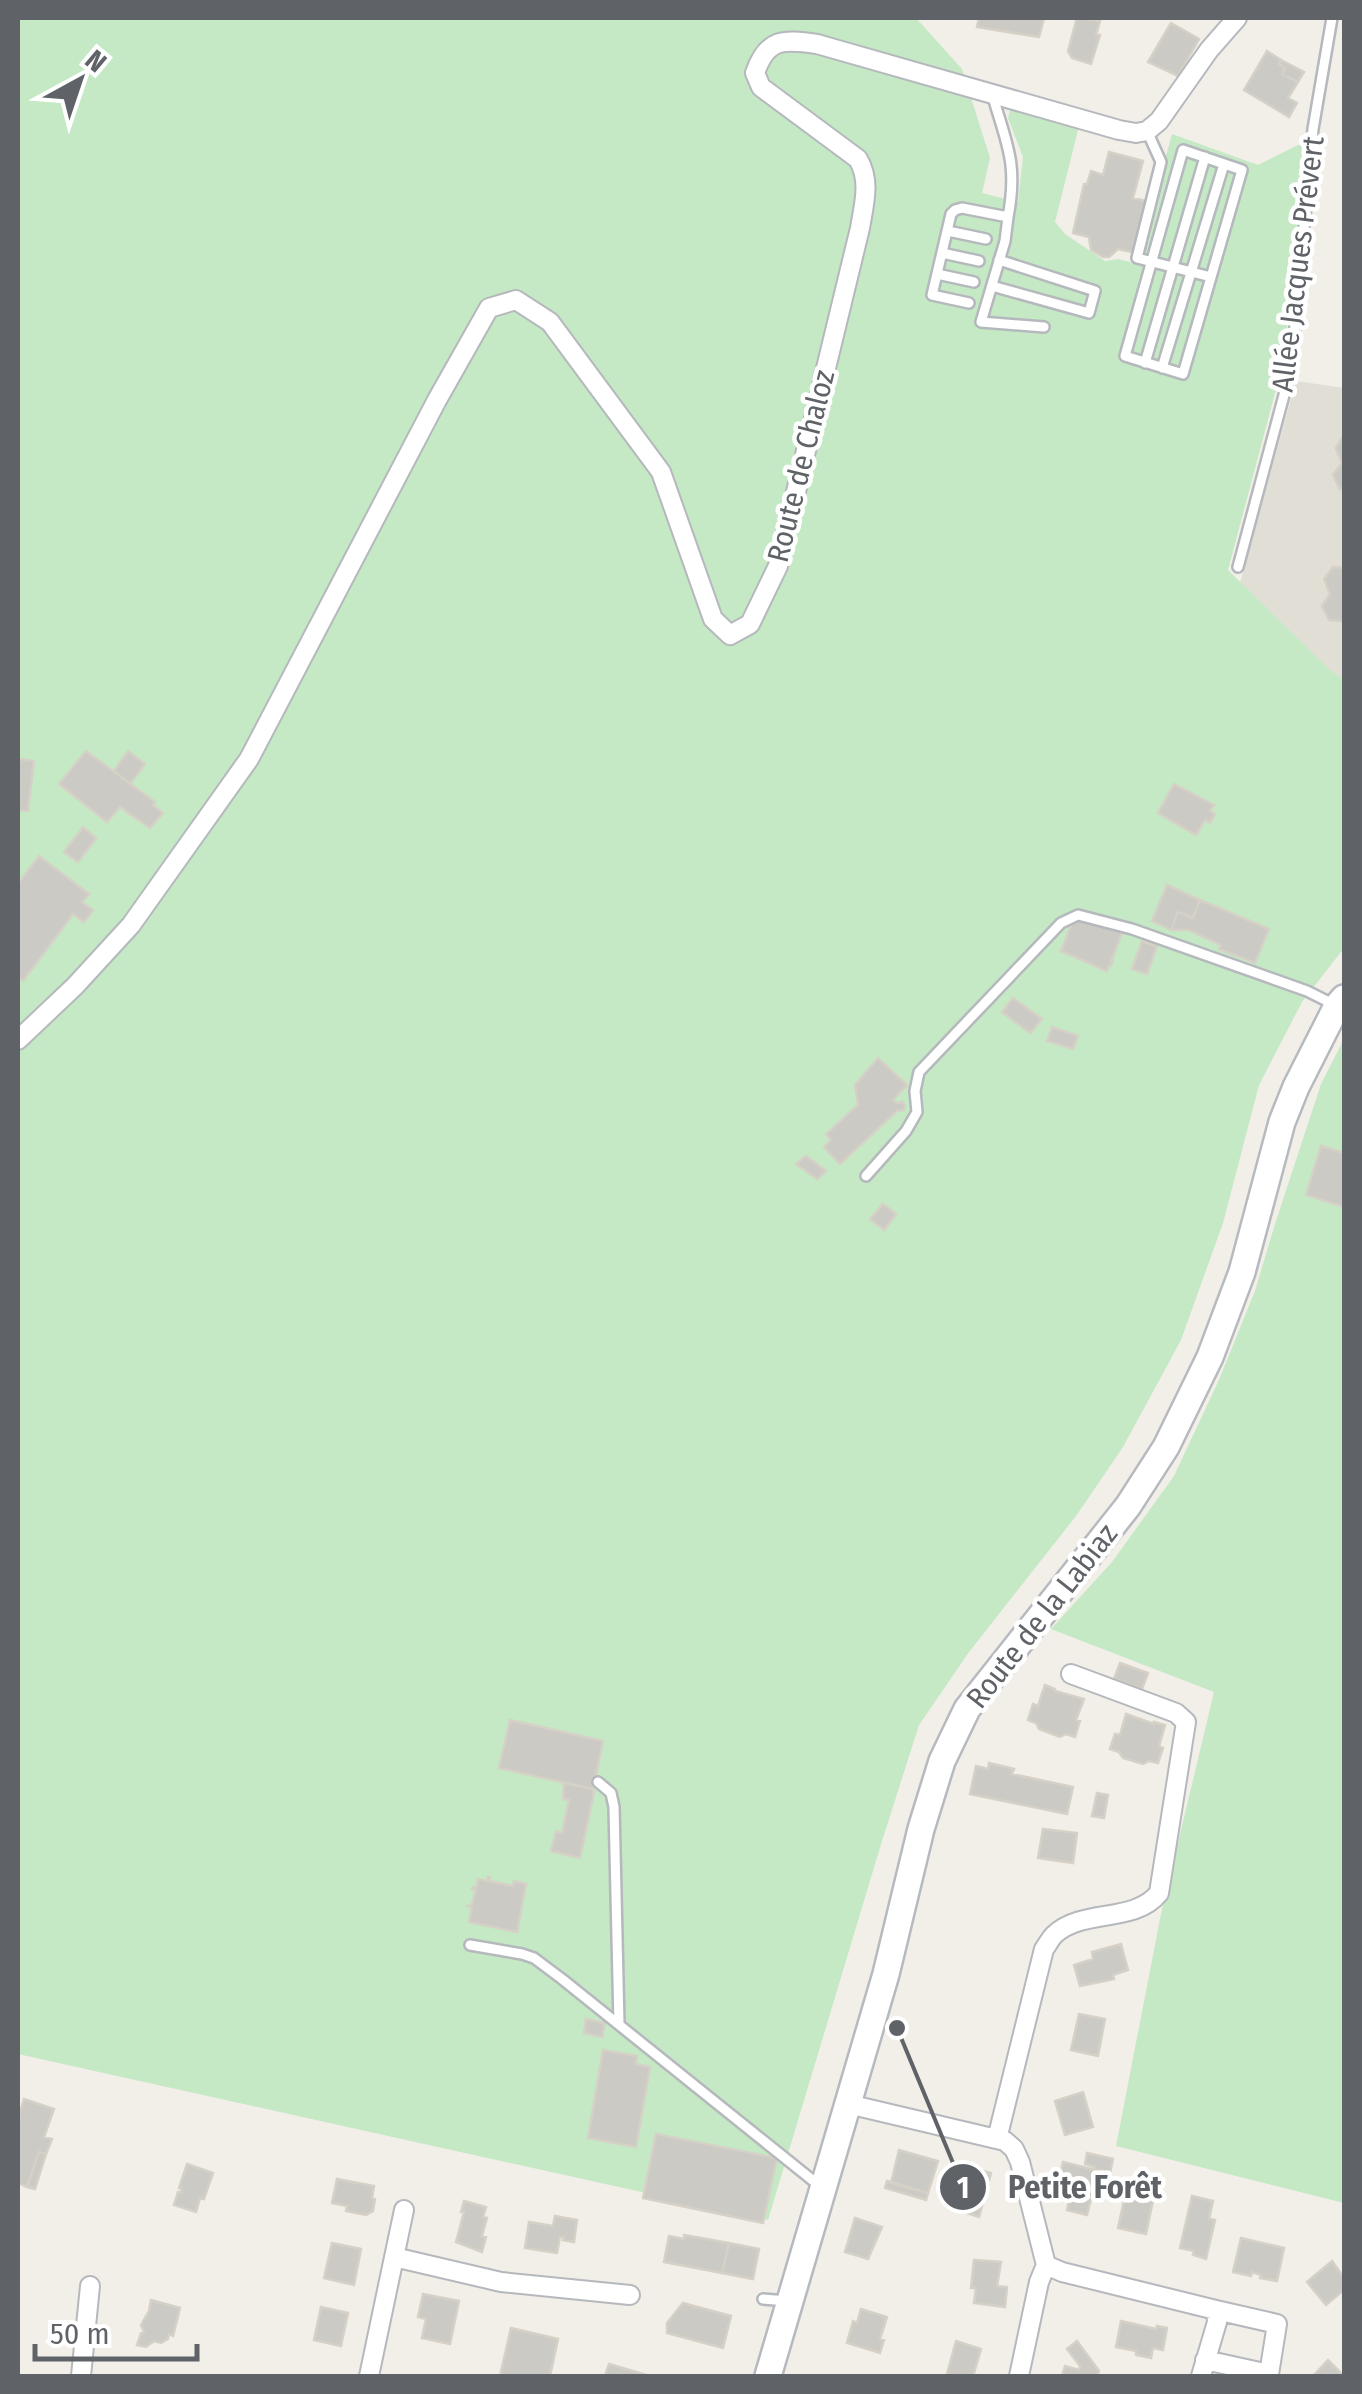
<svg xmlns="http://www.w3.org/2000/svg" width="1362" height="2394" font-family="'Fira Sans Condensed',sans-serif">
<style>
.education{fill:#e1ded6}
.green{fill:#c5e8c5}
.building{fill:#cccac5;stroke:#d6d1c6;stroke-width:2.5}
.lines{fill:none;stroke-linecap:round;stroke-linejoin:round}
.service-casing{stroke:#b5b8bc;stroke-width:14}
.minor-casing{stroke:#b5b8bc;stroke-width:22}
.secondary-casing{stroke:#b6babf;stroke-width:30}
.service{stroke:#fff;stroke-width:9}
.minor{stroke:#fff;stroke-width:18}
.secondary{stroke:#fff;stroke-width:25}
.labels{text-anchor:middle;stroke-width:9;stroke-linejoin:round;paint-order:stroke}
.street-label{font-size:30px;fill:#5f6368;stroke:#fff}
.leader{fill:none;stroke:#5f6368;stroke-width:4}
.callout-dot{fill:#5f6368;stroke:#fff;stroke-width:4}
.mark-label{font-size:30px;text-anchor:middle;font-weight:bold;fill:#fff}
.callout-label{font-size:32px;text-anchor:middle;font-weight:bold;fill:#5f6368;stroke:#fff;stroke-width:9;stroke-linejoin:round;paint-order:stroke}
</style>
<rect width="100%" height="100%" fill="#f1efe8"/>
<!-- education -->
<path class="education" d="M1296,381L1344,388V679L1330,670L1240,583Z"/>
<!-- green -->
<path class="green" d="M18,18H916L962,69L990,158L982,193L1018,202L1023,157L1008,118L1011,105L1079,126L1055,222L1065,234L1105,261L1118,259L1143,265L1147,256L1141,249L1172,134L1258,165L1310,139L1282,367L1228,570L1330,670L1344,679V948L1302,1002L1259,1085L1223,1223L1181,1340L1123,1447L1076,1516L969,1652L919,1725L882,1841L768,2220L18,2054Z
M1344,1039V2203L1116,2146L1161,1914L1214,1692L1051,1629L1112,1562L1174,1476L1218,1382L1255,1291L1275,1224L1321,1084Z"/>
<!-- building -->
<path class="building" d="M979,18H1044L1039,37L977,27Z
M1077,18L1100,21L1096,35H1100L1091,64L1072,58L1068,51Z
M1171,23L1199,39L1178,76L1148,62Z
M1267,51L1281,60L1279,64L1285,68L1282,74L1298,82L1288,98L1297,103L1289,117L1244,90Z
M1281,60L1304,72L1298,82L1282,74L1285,68L1279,64Z
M1109,152L1143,161L1133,198L1150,202L1136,253L1118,249L1109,257H1103L1091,250L1089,237L1073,233L1084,184H1087L1091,171L1103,175Z
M1344,435V489H1340L1333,475L1342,463L1336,448Z
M1333,567L1344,568V625L1343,621L1329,620L1322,606L1330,594L1324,579Z
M86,751L155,802L153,805L163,813L150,828L120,807L107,822L59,784Z
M128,751L145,764L130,784L114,771Z
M18,759L34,761L28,811L18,810Z
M1174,784L1214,805L1210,811L1215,814L1210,823L1205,820L1196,835L1158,813Z
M83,827L96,838L78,862L64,852Z
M39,856L89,894L82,902L93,910L84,922L73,914L23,981L18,977V884Z
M1167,885L1200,900L1193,918L1178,912L1171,930L1152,921Z
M1200,900L1269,929L1255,963L1219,949L1221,945L1189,930H1171L1178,912L1193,918Z
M1084,919L1122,933L1111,961H1113L1111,966L1109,965L1107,971L1061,951L1072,923Z
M1142,941L1157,946L1147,974L1132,969Z
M1013,998L1042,1019L1030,1033L1002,1012Z
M1052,1027L1078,1036L1073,1049L1047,1041Z
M878,1058L907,1085L893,1100L897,1103L903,1102L905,1106L904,1110L897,1111L840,1164L824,1147L831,1140L826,1134L858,1105L855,1085Z
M1321,1146L1344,1153V1207L1306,1195Z
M806,1156L826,1171L817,1179L796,1164Z
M883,1204L896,1214L884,1230L870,1219Z
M1120,1663L1148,1673L1142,1689L1114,1679Z
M1045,1685L1055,1689V1691L1084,1699L1076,1720L1080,1721L1075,1737L1066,1734L1060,1737L1039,1729L1036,1723L1028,1720L1033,1704L1038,1706Z
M1126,1714L1154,1724V1722L1165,1725L1159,1746L1163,1748L1158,1763L1149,1761L1143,1764L1123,1758L1119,1752L1110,1749L1115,1734L1120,1735Z
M510,1720L603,1741L593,1789L499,1768Z
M989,1763L1014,1769L1012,1774L1073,1787L1067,1814L970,1794L976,1766L988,1769Z
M564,1783L593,1789L594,1792L580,1858L551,1851L556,1831L562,1833L569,1800L563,1799Z
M1097,1793L1108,1795L1104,1818L1092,1816Z
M1043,1829L1077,1833L1073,1863L1038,1858Z
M488,1877H490L489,1881L513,1886L514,1881L526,1884L517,1932L469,1922L472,1907L468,1906L472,1904L476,1890L472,1889L473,1887L476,1888L478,1879L487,1881Z
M1121,1944L1128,1970L1113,1975L1114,1979L1080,1986L1074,1965L1093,1959L1092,1952Z
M1079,2014L1105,2019L1098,2056L1071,2050Z
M586,2019L605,2023L602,2037L584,2033Z
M603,2050L637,2056L636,2064L650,2067L636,2147L588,2138Z
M1083,2092L1093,2127L1065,2135L1055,2101Z
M24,2099L54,2109L44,2137L52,2139L46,2154L39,2152L27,2187L18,2183V2119Z
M656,2134L777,2158L763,2223L643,2198Z
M899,2150L938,2161L928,2193L891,2183Z
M39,2152L46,2154L35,2189L27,2187Z
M1087,2153L1113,2159L1110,2173L1098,2170L1087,2215L1067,2210L1070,2197L1063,2195L1065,2186L1058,2184L1063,2162L1095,2170V2167L1085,2164Z
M187,2164L213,2173L204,2199L200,2198L196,2212L174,2205L178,2192L181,2193V2189L179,2188Z
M963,2165L991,2173L979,2217L951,2208Z
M337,2179L374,2186L372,2198L375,2199L373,2211L366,2215L346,2211L347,2206L332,2203Z
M887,2181L928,2193L926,2200L885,2188Z
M1128,2182L1151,2187L1148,2198L1153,2200L1146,2234L1118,2228Z
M1192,2196L1213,2201L1209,2219L1215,2220L1206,2259L1193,2255L1194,2251L1180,2248Z
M464,2201L486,2207L483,2217L487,2218L482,2236L486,2237L482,2252L456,2242L464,2212H461Z
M555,2216L577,2220L574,2242L563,2240L564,2237H560L557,2253L525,2248L529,2222L553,2226Z
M855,2218L882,2227L868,2259L845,2252Z
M684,2235L729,2243L722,2273L664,2262L669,2236L684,2239Z
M1241,2238L1284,2248L1277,2281L1260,2278L1261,2275L1252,2272L1251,2276L1233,2272Z
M332,2243L361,2249L354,2285L324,2278Z
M729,2243L759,2249L753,2279L722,2273Z
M974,2260L1001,2262L997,2286L1007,2287L1005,2307L974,2303L976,2288H971Z
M1332,2261L1344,2278V2290L1326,2305L1307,2282Z
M423,2294L459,2301L450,2344L422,2338L426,2319L418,2317Z
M151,2300L180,2308L173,2336L169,2334L168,2339L161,2343L154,2341L146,2347L137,2345L141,2333L144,2332L141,2325L149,2311Z
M683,2303L731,2316L723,2348L667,2333V2323Z
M321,2307L348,2313L341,2346L314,2340Z
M861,2309L887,2317L880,2339L884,2340L880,2353L847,2343L853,2321L857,2323Z
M1121,2321L1156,2329L1157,2326L1167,2328L1163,2350L1153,2348L1151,2358L1136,2355V2351L1116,2347Z
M511,2328L558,2339L550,2376H500Z
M956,2341L981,2349L973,2376H956L947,2374Z
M1077,2341L1099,2371L1097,2376H1062L1065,2366L1079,2370L1080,2366L1067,2349Z
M1328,2360L1344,2376H1313Z
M609,2364L647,2375L646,2376H605Z"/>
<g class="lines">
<!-- service casing -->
<g class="service-casing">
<path id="service" d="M1147,131L1161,162L1137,258L1211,277
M1183,150L1242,170L1183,374L1125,356Z
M1008,217L1005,241L981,322L1044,327
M948,231L986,239
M942,253L979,261
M937,274L974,282
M992,286L1089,313L1095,291L999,260
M969,303L932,295L951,214L955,210L962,208L1008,217C1018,164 1007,145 993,97
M1145,363L1205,157
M1162,368L1224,164
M1238,567L1291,369L1313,129L1332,18
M866,1176L906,1131L917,1112L915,1091L919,1072L1061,923L1078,915L1132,929L1307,991L1337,1006
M598,1782L611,1793L614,1807L619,2024
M470,1945L522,1954L534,1958L562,1979L821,2187
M763,2299L787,2301"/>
</g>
<!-- minor casing -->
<g class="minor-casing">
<path id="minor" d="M18,1040L75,986L131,925L249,759L437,400L489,308L516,300L550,322L661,472L713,619L730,635L750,624L778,566L860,228C864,204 871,181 858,159L761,87L755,73C767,38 783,39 817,44L1119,130L1136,133L1147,131L1159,121L1209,50L1237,18
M848,2104L1005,2141L1014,2149L1020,2162L1046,2265L1062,2272L1216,2310L1217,2322L1201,2376
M997,2139L1044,1949C1048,1944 1050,1939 1054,1935C1082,1908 1134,1924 1159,1893L1186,1722L1176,1713L1071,1674
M394,2257L501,2282L630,2295
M1205,2360L1269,2374L1277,2324L1216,2310
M81,2376L90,2286
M369,2376L404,2210
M1019,2376L1039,2282L1046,2265"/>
</g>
<!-- secondary casing -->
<g class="secondary-casing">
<path id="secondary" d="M768,2376L886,1974L921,1829L942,1761L967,1709L1128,1506L1166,1447L1210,1357L1242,1272L1282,1122L1296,1087L1337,1006L1344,998"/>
</g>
<!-- service -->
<use href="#service" class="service"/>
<!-- minor -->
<use href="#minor" class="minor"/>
<!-- secondary -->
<use href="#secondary" class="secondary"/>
</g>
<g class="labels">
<!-- street labels -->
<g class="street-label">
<text transform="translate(1298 264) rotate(-83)" y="10">Allée Jacques Prévert</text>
<text transform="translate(801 466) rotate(-76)" y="10">Route de Chaloz</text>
<text transform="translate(1042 1616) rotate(-52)" y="10">Route de la Labiaz</text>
</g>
</g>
<!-- callouts -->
<path class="leader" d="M897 2028L963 2187"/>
<g class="callout-dot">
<circle cx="897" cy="2028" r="10"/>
<circle cx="963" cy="2187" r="25"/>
</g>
<g class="mark-label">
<text x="963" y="2198">1</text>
</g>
<g class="callout-label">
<text x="1085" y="2198">Petite Forêt</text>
</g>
<!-- border -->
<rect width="1362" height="2394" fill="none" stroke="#5f6368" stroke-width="40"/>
<!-- north arrow -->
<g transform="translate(80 80) rotate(40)" stroke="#ffffff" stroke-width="8" paint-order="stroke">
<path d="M0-8L18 38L0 25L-18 38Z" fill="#5f6368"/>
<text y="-15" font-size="28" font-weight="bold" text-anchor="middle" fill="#5f6368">N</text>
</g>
<!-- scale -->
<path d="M35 2344v15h162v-15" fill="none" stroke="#5f6368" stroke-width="5"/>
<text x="50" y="2344" font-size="30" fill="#5f6368" stroke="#ffffff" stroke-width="8" paint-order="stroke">50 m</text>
</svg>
